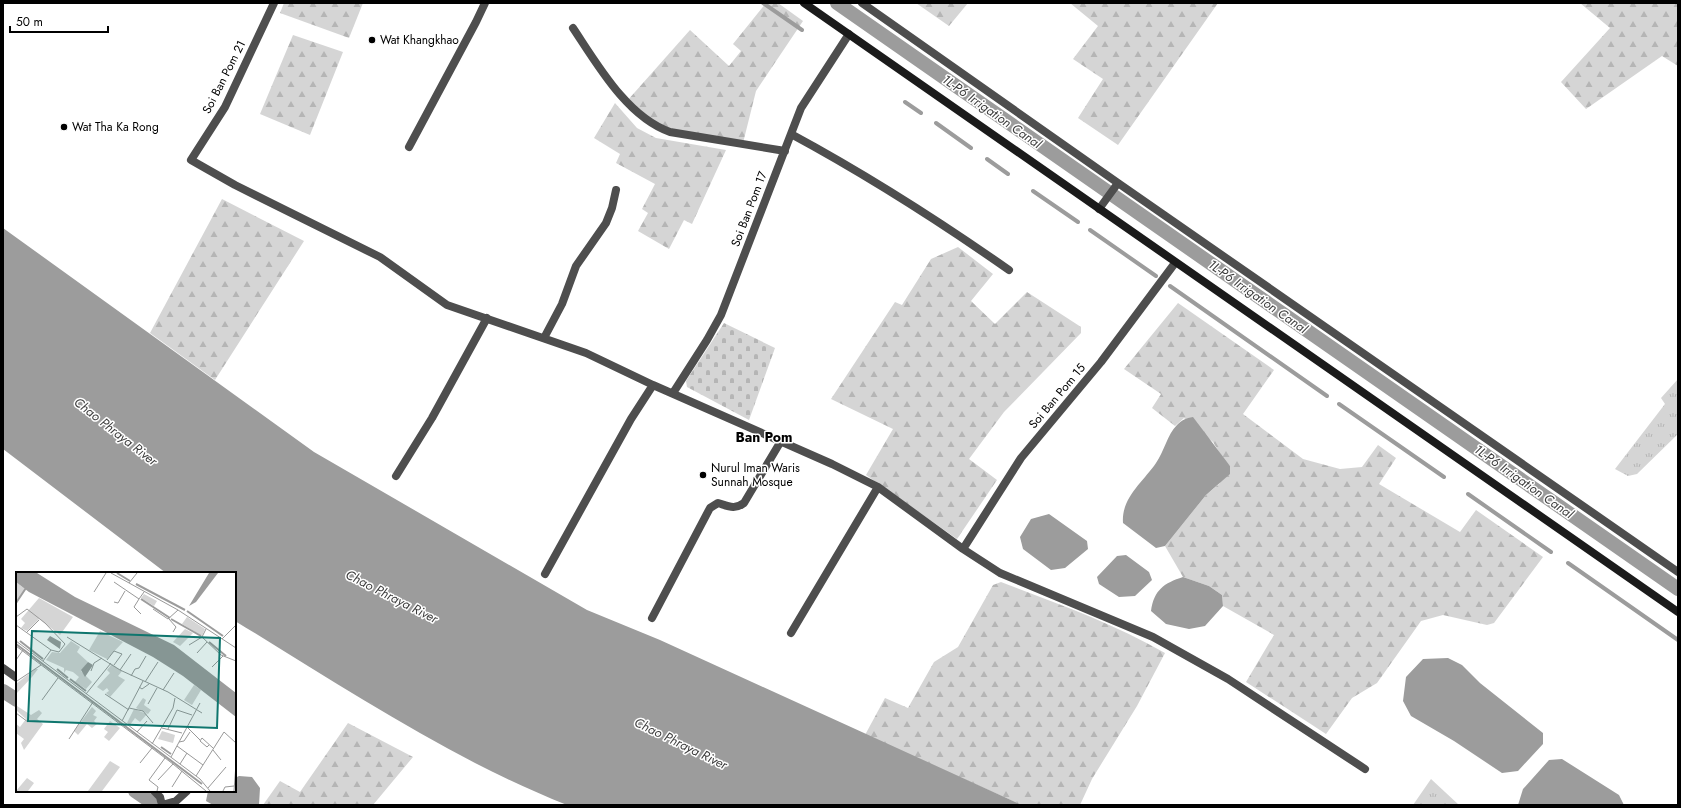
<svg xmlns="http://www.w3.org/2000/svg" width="1681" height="808" font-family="Jost,sans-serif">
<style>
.grass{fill:url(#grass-tufts)}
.forest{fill:url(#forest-firs)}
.cemetery{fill:url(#cemetery-stones)}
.water{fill:#9c9c9c}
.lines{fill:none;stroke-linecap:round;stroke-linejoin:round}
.stream{stroke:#9c9c9c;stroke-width:4}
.canal{stroke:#9c9c9c;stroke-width:14}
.minor{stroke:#4e4e4e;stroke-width:8}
.secondary{stroke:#1b1b1b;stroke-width:8}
.poi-dot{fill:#000;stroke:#fff;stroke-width:1.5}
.labels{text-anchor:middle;stroke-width:3;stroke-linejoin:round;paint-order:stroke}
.poi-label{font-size:12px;fill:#000;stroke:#fff;text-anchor:start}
.street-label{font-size:12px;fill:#000;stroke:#fff}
.water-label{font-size:13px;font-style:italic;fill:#3d3d3d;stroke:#fff}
.quarter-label{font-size:14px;font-weight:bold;fill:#000;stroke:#fff}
.inset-river{fill:none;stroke:#9c9c9c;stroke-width:2}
.inset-road{fill:none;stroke:#999;stroke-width:1}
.view{fill:#0f766e;fill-opacity:0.15;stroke:#0f766e;stroke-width:2}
.inset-edge{fill:none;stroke:#000;stroke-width:2}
</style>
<defs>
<pattern id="grass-tufts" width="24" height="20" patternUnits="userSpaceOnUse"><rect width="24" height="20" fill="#d5d5d5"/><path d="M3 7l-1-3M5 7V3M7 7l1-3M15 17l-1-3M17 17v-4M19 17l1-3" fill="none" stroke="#b5b5b5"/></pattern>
<pattern id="forest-firs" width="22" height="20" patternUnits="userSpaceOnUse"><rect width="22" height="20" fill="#d5d5d5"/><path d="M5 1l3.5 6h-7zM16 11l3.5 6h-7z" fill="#b5b5b5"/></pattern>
<pattern id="cemetery-stones" width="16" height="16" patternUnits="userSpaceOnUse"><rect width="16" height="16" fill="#d5d5d5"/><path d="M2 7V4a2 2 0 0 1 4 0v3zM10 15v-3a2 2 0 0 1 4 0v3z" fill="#b5b5b5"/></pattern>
</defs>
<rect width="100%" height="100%" fill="#fff"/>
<!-- grass -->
<path class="grass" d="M1678,379V434L1637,474L1628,476L1615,469L1665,404L1661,398Z
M1431,779L1459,805H1413Z"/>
<!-- forest -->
<path class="forest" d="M284,3H363L349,38L280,13Z
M766,3H778L803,21L756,91L743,143L658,127L627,101L690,30L729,66L741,51L733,44Z
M916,3H968L949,26Z
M1070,3H1218L1118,145L1078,118L1103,79L1073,59L1098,26Z
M1580,3H1678V66L1662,56L1586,109L1561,82L1610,28Z
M293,35L343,52L310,135L260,114Z
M615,103L637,128L656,138L726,150L692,224L684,220L669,249L638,231L648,213L642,209L655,184L616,163L620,154L594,138Z
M222,199L304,241L215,380L150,333Z
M958,247L993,274L971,301L995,324L1027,292L1081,327V333L1004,412L969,459L997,480L957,539L866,475L893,429L831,399L895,302L902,305L931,259Z
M1178,303L1274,370L1243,414L1303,459L1340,469L1362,467L1378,445L1396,458L1379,484L1460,532L1476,510L1543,557L1494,623L1487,625L1443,615L1421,621L1377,683L1352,698L1326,734L1246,682L1274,635L1223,606L1222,595L1209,586L1183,577L1165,546L1206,495L1219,484L1230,466L1224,460L1213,442L1184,418L1175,426L1152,408L1161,394L1124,369Z
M1001,582C1056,603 1113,623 1165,653L1137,706L1092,779L1080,805H1022L865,735L885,698L908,708L934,662L958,647L993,585Z
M348,723L413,757L373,805H263L280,781L300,792Z"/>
<!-- cemetery -->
<path class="cemetery" d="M724,323L775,348L749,420L687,387L686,381Z"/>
<!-- water -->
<path class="water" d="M3,228L314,452L587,610L660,640L1022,805H567C450,759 342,686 235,621V573H166L3,449Z
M1193,417L1230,466V474L1206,495L1165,546L1156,548L1123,523C1121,498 1143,482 1156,463C1164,452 1167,435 1177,425C1182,420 1186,418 1193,417Z
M1049,514L1087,541L1088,549L1065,568L1051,570L1023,549L1020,537L1031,519Z
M1126,555L1149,572L1152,580L1135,596L1119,597L1099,584L1097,577L1117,556Z
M1183,577L1209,586L1222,595L1223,606L1205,626L1189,629L1166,624L1151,611C1154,590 1164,583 1183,577Z
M1448,658L1462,665L1480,683L1543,733V744L1518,771L1502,773L1454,741L1411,716L1403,701L1406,677L1423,659Z
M1562,759L1619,795L1624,805H1518L1523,789L1549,760Z
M239,776L252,777L260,788L259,805H213L206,801L208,791H235V778Z"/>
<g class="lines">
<!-- stream -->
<path class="stream" d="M763,3L802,30
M905,102L921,113
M936,123L971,148
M987,159L1008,174
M1033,191L1078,222
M1090,230L1156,276
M1170,286L1327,396
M1339,404L1444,477
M1468,494L1551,552
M1568,563L1678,640"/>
<!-- canal -->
<path class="canal" d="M837,3L1678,589
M3,691L17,700
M135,791L151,802"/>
<!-- minor -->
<path class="minor" d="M274,3L225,107L191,160L235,185L380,257L447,305L586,353L653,385L832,464L878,487L963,549L1000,573L1153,637L1228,679L1365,769
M862,3L1118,183L1678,572
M573,28C597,64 627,117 670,132L785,151
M791,134C867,175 939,221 1009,270
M409,147L476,22L485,3
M1099,209L1118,183
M544,338L562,304L576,266L606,223L612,208L616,190
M673,393L707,340L721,315L801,108L849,34
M396,476L432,418L487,318
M963,549L1021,458L1101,362L1175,263
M545,574L631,419L653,385
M652,618L710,508L718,503C728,506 735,510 744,503L781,441
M791,633L878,487
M3,668L17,678
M154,791L160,797L162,805
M162,805L176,801L187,791"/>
<!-- secondary -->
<path class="secondary" d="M804,3L1678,612"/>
</g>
<!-- markers -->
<g class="poi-dot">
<circle cx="372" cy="40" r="4"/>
<circle cx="64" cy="127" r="4"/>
<circle cx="703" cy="475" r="4"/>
</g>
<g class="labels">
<!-- poi labels -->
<g class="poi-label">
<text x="380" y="44">Wat Khangkhao</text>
<text x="72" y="131">Wat Tha Ka Rong</text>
<text x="711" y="472">Nurul Iman Waris<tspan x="711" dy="14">Sunnah Mosque</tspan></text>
</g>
<!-- street labels -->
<g class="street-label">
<text transform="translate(224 77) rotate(-63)" y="4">Soi Ban Pom 21</text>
<text transform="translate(749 209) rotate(-69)" y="4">Soi Ban Pom 17</text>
<text transform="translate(1057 396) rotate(-50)" y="4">Soi Ban Pom 15</text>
</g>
<!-- water labels -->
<g class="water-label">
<text transform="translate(992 111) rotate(35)" y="5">1L-P6 Irrigation Canal</text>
<text transform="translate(1258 296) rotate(35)" y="5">1L-P6 Irrigation Canal</text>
<text transform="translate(116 431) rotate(38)" y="5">Chao Phraya River</text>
<text transform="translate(1524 481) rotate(35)" y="5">1L-P6 Irrigation Canal</text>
<text transform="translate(392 596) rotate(27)" y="5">Chao Phraya River</text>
<text transform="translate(681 743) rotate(26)" y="5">Chao Phraya River</text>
</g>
<!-- quarter labels -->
<g class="quarter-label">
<text x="764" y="442">Ban Pom</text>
</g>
</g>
<!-- overview -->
<g transform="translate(16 572)">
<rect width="220" height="220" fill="#fff"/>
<path d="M128,22L141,29L138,34L125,26ZM23,26L57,45L44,63L23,47L11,59L5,56L9,51L5,47ZM171,45L189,57L186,64L166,52ZM19,97H22L16,105L0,122V112ZM94,189L104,195L86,219H72ZM11,206L18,211L12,219H0Z" fill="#d5d5d5"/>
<path d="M0,10L9,17L0,30ZM169,57L177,61L164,74L157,70ZM84,59L107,70L91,87L73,78ZM55,69L64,75L61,80L72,90L65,99L76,110L70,117L59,110L63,105L57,100L50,98L48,101V96L30,88L36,80L44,81ZM96,92L106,99L102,104L109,108L94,125L90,121L93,119L91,116L87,119L81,115L94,101L91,98ZM178,113L185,118L176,133L168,128ZM127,126L130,128L128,133L135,138L132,142L120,136ZM1,134L15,143L23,138L26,141L21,147L27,152L8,178L5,171L8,167L0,161V152L4,155L10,147L0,138ZM76,135L80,139L77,143L81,145L78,149L81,152L76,156L71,152L62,163L58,159ZM118,137L131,142L124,150L119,146L114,153L111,151ZM94,149L104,156L93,169L88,165L92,160L88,157ZM146,159L159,163L157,171L142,167Z" fill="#d5d5d5"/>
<path d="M0,1H21L59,25L158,73L220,121V145L167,104L137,85L13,20L0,10ZM193,1H202L180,30L173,34ZM34,64L45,70L44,77L31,68ZM72,90L77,93L69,105L65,98Z" fill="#9c9c9c"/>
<path class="inset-river" d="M101,1L114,9M120,12L169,38M125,27L154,46M0,31L10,16M171,39L207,64M155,47L185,64M4,69L27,87M193,70L210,84M0,72L186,212M41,97L52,106M54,107L70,119M145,175L155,182"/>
<path class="inset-road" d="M95,1L162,38L220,76M98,10L123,27L128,20M113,11L121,1M78,20L90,1M123,27L118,35L125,42M98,30L102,31L109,19M137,37L152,47L162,38M0,45L11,37L29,51L49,72L43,80L35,78L0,53M153,47L160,55L157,60M11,60L23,48M51,65L104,98L152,120L186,141M186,65L205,83L220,89M206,67L220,53M0,69L184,207L194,219M173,73L186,65L190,57M0,74L157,192L190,219M181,81L191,70M0,88L7,78M91,88L98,79L106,82L98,93M27,89L35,78M196,95L207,84M104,98L115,82M75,99L78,91L86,86M115,104L119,97L123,96L130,84M1,109L25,93M129,110L142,90M123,115L126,117L133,112M147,118L158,101M70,122L95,91M89,122L113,138M26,128L42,106M132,132L141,116M113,136L127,139L137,151M0,141L12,150M106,149L127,109M170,154L184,168M146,156L166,161M152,157L161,138L176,143M121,160L131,149M186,166L184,169L191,175L193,173M186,166L197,176M53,167L77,130M163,170L168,169L174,160M136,172L157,136L159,126M161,174L187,193M197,178L205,188M155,185L184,131M124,191L136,176M164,192L171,181M180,204L208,160L220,171M142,208L157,192M156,215L166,199M192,216L210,195M141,219L142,215L133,208L149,186M207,219L209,215L218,214M218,219L220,192"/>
<path class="view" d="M16,59L204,66L201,156L12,149Z"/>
<rect width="220" height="220" class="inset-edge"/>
</g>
<!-- border -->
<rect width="1681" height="808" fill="none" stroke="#000000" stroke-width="8"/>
<!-- scale -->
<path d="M10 26v6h98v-6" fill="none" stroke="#000000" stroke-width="2"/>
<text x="16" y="26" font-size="12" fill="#000000" stroke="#ffffff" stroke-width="3" paint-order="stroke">50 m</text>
</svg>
